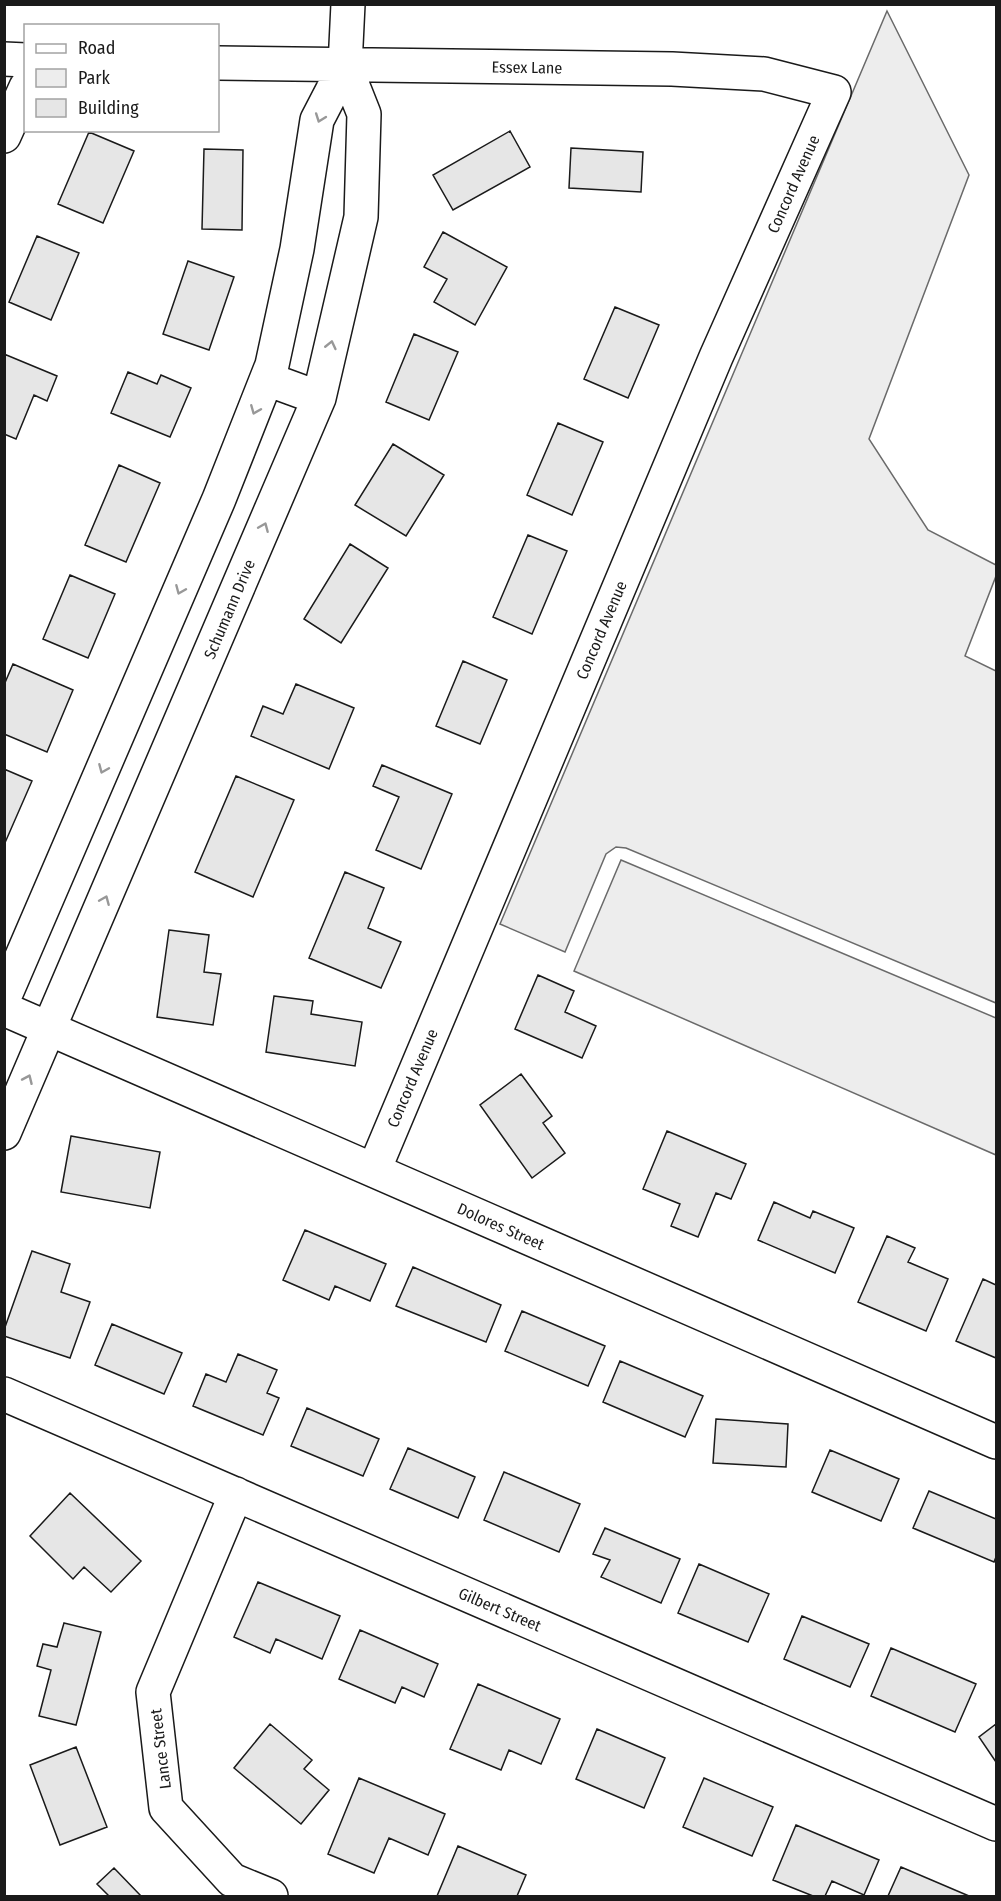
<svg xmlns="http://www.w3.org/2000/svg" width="1001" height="1901" font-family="'Fira Sans Condensed',sans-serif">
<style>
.green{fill:#ededed;stroke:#6a6a6a;stroke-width:1.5}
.building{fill:#e6e6e6;stroke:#1a1a1a;stroke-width:1.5}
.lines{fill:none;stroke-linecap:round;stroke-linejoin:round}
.minor-casing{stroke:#1a1a1a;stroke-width:36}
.minor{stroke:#fff;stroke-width:33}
.oneway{stroke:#989898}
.labels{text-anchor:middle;stroke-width:4.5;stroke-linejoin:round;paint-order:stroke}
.street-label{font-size:16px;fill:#1a1a1a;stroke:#fff}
</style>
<rect width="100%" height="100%" fill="#fff"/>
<!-- green -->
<path class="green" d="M887,11L969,175L869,439L928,530L996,565V576L965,656L996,671V1003L626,848L616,847L606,854L565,952L500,924Z
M621,860L996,1018V1155L574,971Z"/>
<!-- building -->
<path class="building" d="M510,131L530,167L453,210L433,175Z
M89,132L134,151L103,223L58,204Z
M571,148L643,152L641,192L569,188Z
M204,149L243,150L242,230L202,229Z
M443,232L507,267L475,325L434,302L447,279L424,267Z
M37,236L79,253L51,320L9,302Z
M188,261L234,277L209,350L163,334Z
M615,307L659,325L628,398L584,379Z
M414,334L458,352L429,420L386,402Z
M4,354L57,376L47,401L34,395L16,439L4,434Z
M128,372L157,384L161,375L191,388L170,437L111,413Z
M558,423L603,442L572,515L527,495Z
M393,444L444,475L406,536L355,505Z
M119,465L160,483L126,562L85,545Z
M528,535L567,551L532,634L493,617Z
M350,544L388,568L341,643L304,619Z
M70,575L115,594L88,658L43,639Z
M463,661L507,680L480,744L436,726Z
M13,664L73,690L47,752L4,734V685Z
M296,684L354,708L329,769L251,736L263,706L283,714Z
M382,765L452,794L421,869L376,850L399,797L373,786Z
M4,769L32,781L4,845Z
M236,776L294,800L253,897L195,872Z
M345,872L384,888L368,928L401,942L381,988L309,958Z
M169,930L209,935L204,972L221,974L213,1025L157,1017Z
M538,975L574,991L565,1012L596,1026L582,1058L515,1029Z
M274,996L313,1001L311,1014L362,1022L355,1066L266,1052Z
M521,1074L552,1116L543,1123L565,1153L532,1178L480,1105Z
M667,1131L746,1164L731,1199L716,1193L698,1237L671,1226L680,1204L643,1189Z
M71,1136L160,1152L150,1208L61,1192Z
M774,1202L810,1218L813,1211L854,1228L835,1273L758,1240Z
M305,1230L386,1264L370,1301L335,1286L329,1300L283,1280Z
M887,1236L915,1248L908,1262L948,1279L926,1331L858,1302Z
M32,1251L70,1264L61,1292L90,1302L70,1358L4,1336V1330Z
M413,1267L501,1305L486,1342L396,1306Z
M983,1279L996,1285V1358L956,1341Z
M522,1311L605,1346L588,1386L505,1351Z
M112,1324L182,1353L164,1394L95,1365Z
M238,1354L277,1370L267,1393L279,1398L263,1435L193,1406L206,1374L226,1382Z
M620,1361L703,1396L685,1437L603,1402Z
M307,1408L379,1439L363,1476L291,1446Z
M716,1419L788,1424L786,1467L713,1463Z
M408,1448L475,1477L458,1518L390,1489Z
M830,1450L899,1479L881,1521L812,1492Z
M504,1472L580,1504L559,1552L484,1520Z
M929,1491L996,1519V1557L994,1562L913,1528Z
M70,1493L141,1561L111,1592L84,1567L73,1579L30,1536Z
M605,1528L680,1559L661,1603L601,1577L610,1560L593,1554Z
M699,1564L769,1594L748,1642L678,1613Z
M258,1582L340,1616L322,1659L276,1639L270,1653L234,1637Z
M802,1616L869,1644L850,1687L784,1659Z
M64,1623L101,1632L76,1725L39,1716L51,1670L37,1666L43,1644L57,1647Z
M360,1630L438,1664L424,1697L402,1687L395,1703L339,1679Z
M891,1648L976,1684L955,1732L871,1696Z
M478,1684L560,1719L541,1764L509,1750L501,1770L450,1749Z
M270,1724L312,1760L304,1769L329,1790L301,1824L234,1768Z
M996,1724V1762L979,1737Z
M597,1729L665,1758L644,1808L576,1779Z
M76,1747L107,1827L60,1845L30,1765Z
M359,1778L445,1814L428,1855L389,1838L374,1873L328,1854Z
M704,1778L773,1807L752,1856L683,1827Z
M796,1825L879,1860L864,1895L832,1881L825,1896H813L773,1880Z
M458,1846L526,1875L517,1896H437Z
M901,1867L969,1896H888Z
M114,1868L141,1896H106L108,1895L97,1884Z"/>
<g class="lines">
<!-- minor casing -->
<g class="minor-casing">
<path id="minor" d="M4,59L26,60
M218,63L672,69L764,74L834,92L716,357L374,1170
M4,136L26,87
M267,379L319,398
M4,998L219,499L272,365L297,249L317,120L345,66
M4,1009L996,1442
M4,1133L319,398L361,217L364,114L345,66L348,4
M4,1394L996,1824
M236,1494L153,1692L166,1808L232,1880L271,1896"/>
</g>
<!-- minor -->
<use href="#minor" class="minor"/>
</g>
<!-- one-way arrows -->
<defs><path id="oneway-chevron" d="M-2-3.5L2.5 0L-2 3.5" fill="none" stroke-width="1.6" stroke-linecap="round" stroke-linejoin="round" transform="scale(1.5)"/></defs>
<g class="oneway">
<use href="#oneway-chevron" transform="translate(320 118) rotate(110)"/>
<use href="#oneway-chevron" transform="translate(331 345) rotate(-77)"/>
<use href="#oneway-chevron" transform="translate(255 410) rotate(112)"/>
<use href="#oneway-chevron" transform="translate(264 527) rotate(-67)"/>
<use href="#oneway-chevron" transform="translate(180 590) rotate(113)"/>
<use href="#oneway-chevron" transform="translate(103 769) rotate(113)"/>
<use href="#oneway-chevron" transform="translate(105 900) rotate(-67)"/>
<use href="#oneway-chevron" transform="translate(28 1079) rotate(-66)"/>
</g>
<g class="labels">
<!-- street labels -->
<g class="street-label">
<text transform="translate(527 67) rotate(1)" y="6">Essex Lane</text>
<text transform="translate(793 184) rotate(-66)" y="6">Concord Avenue</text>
<text transform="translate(229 609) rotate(-67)" y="6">Schumann Drive</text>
<text transform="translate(601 630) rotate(-67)" y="6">Concord Avenue</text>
<text transform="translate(412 1078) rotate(-67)" y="6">Concord Avenue</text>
<text transform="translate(501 1226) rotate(24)" y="6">Dolores Street</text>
<text transform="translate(500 1609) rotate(23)" y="6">Gilbert Street</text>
<text transform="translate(160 1749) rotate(-97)" y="6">Lance Street</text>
</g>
</g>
<!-- border -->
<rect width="1001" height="1901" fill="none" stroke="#1a1a1a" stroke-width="12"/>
<!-- legend -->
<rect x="24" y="24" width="195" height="108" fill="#ffffff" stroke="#a3a3a3" stroke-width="1.5"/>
<rect x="36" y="44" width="30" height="9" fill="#ffffff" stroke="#a3a3a3" stroke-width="1.5"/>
<text x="78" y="54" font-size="18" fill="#1a1a1a">Road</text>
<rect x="36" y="69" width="30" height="18" fill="#ededed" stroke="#a3a3a3" stroke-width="1.5"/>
<text x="78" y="84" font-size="18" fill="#1a1a1a">Park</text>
<rect x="36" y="99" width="30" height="18" fill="#e6e6e6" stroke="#a3a3a3" stroke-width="1.5"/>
<text x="78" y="114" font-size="18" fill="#1a1a1a">Building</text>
</svg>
